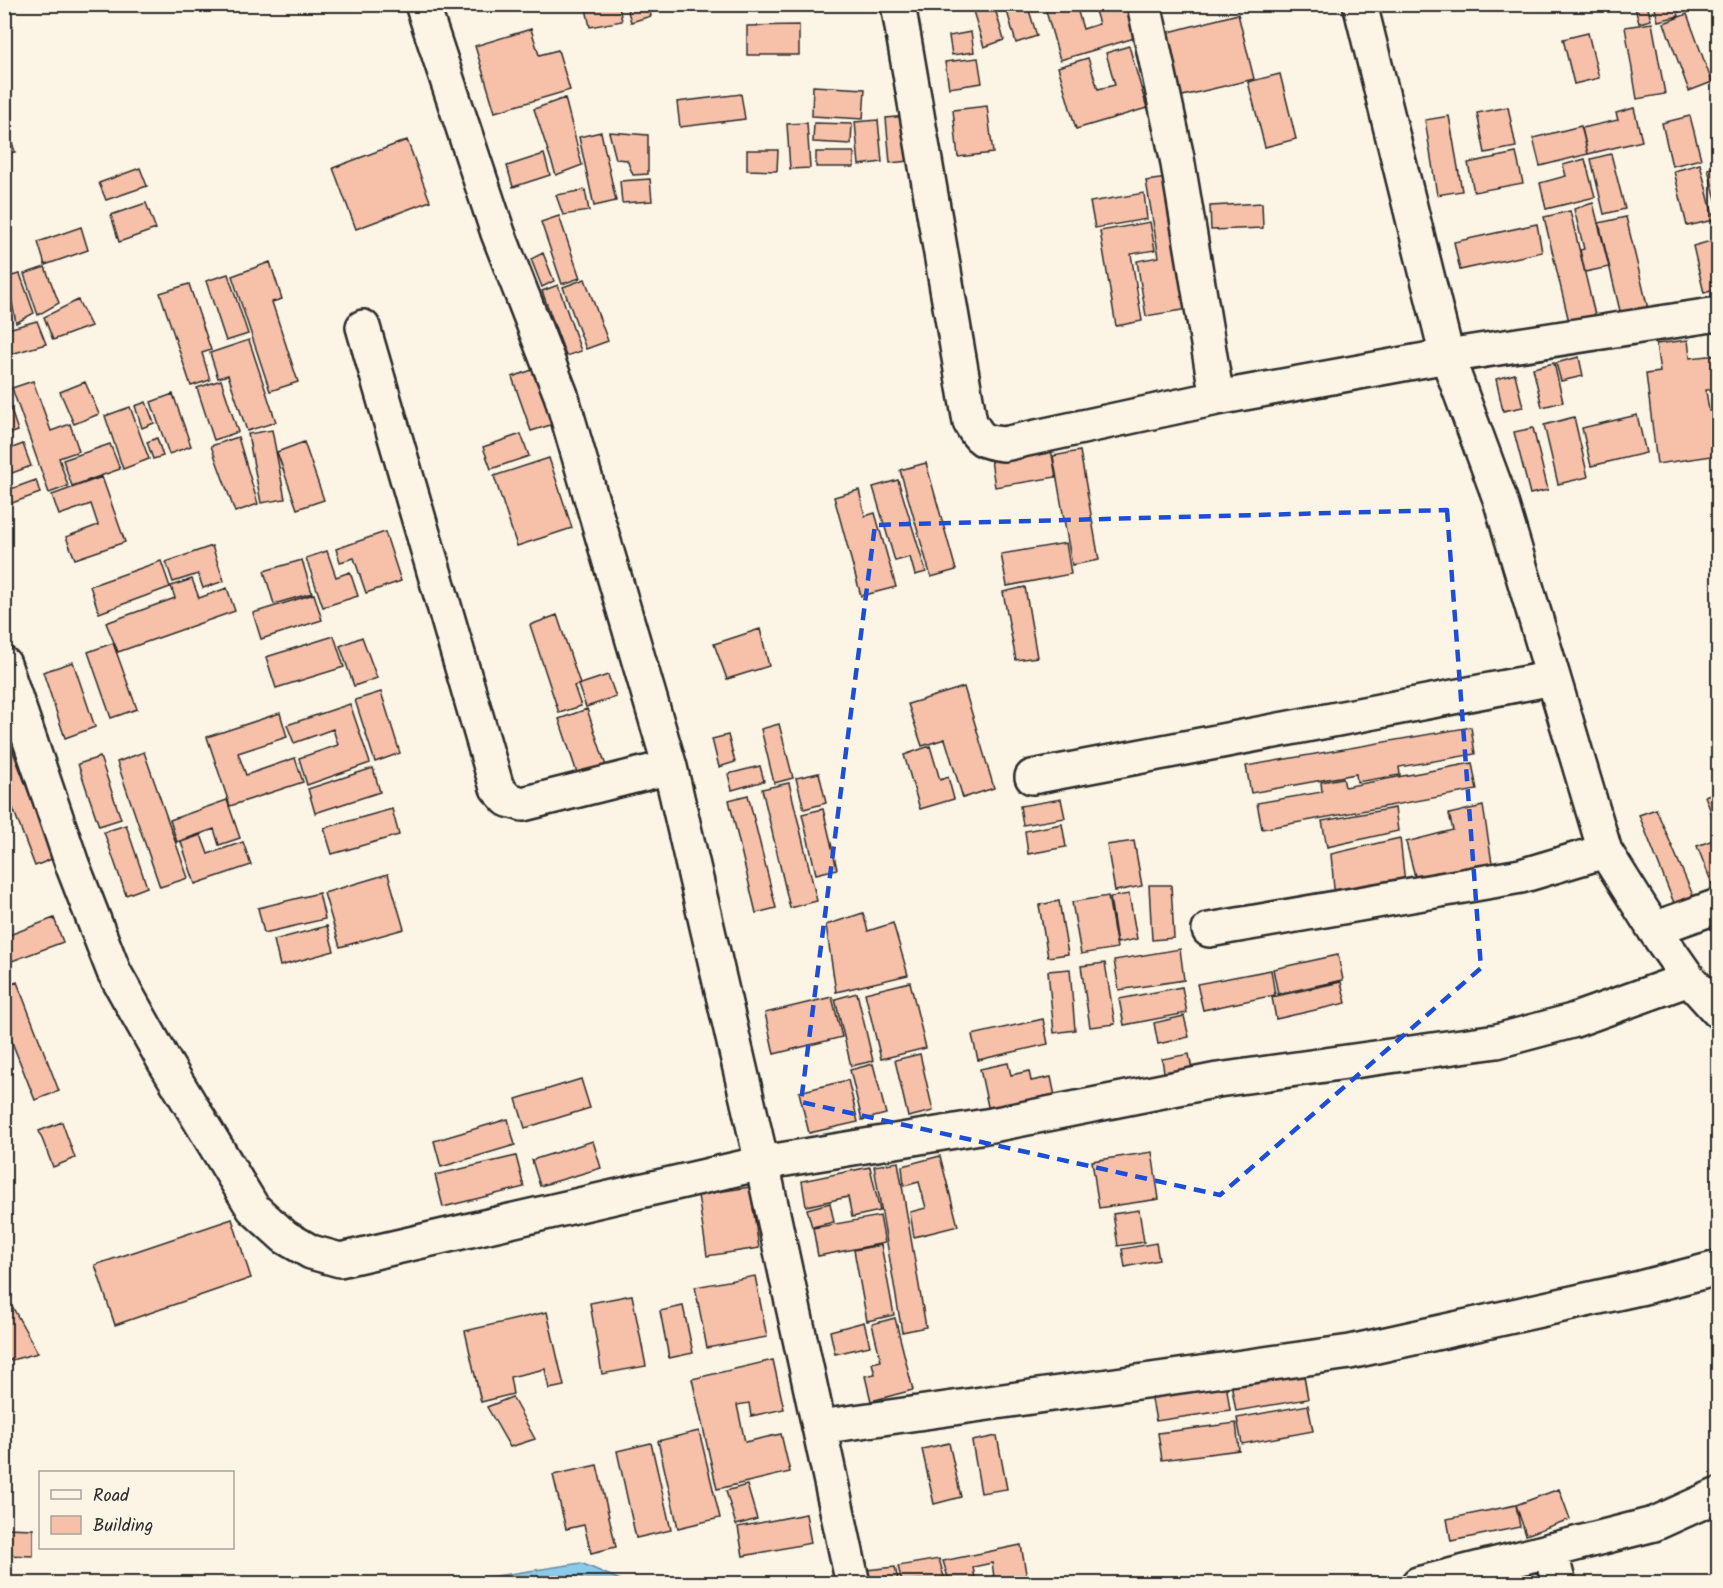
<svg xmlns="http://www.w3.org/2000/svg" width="1723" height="1588" font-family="Kalam,sans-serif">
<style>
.water{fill:#8acaea;stroke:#648a9e;stroke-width:1.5}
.building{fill:#f6c0a9;stroke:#2b2b2b;stroke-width:1.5}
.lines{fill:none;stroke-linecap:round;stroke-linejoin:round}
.minor-casing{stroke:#2b2b2b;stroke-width:38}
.minor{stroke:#fcf5e5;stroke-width:33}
.marked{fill:none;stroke:#1d4ed8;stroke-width:4.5;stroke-dasharray:12 8;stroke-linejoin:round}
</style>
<rect width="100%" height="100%" fill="#fcf5e5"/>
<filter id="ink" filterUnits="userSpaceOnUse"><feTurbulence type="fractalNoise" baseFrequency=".0167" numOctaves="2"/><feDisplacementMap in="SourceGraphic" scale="12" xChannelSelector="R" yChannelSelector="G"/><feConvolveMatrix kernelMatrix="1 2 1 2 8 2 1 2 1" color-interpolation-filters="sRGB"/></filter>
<g filter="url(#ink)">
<!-- water -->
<path class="water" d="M581,1563L627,1583H450Z"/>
<!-- building -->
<path class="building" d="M585,4L619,6L622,21L590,27Z
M626,4H648L651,16L631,22Z
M1005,4H1027L1037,36L1016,43Z
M1044,4H1079L1076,5L1083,29L1099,24L1093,4H1128L1138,37L1060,60Z
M1634,4H1647L1651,20L1639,23Z
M1654,4H1676L1679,16L1658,21Z
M1682,4H1708L1709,5L1684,12Z
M994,5L1004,40L984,47L973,11Z
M1238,14L1254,79L1170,99L1154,36Z
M1687,14L1712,82L1689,91L1664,23Z
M1652,23L1665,94L1637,99L1625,27Z
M799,25V55H747V26Z
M531,29L539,55L558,50L570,90L495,112L475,46Z
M971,32L974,52L952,55L949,36Z
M1588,33L1599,78L1574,84L1563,39Z
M1129,46L1147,108L1076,129L1058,67L1088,58L1098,89L1115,85L1106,53Z
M978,58L982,83L949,88L945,62Z
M1280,74L1296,139L1265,147L1248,82Z
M813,86L865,89L863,119L812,116Z
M741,94L745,119L680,127L677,102Z
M565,98L582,165L556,175L534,109Z
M987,106L993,153L958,157L953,110Z
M1508,107L1516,147L1485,153L1477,113Z
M1634,108L1642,141L1588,154L1582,128L1618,120L1616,113Z
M906,116L909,161L890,163L886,118Z
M1449,116L1462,191L1437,195L1425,120Z
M1690,116L1701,159L1672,166L1662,123Z
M878,120L882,162L859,165L855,122Z
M807,123L810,168L790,169L787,124Z
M814,123L852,124L851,144L813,142Z
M1581,126L1588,154L1540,166L1533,138Z
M4,127H7L15,152L4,154Z
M601,132L616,201L594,206L579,137Z
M609,132L648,135V174L633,175L627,160L616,159Z
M407,140L430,201L356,229L333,168Z
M747,150H778L777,171L747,170Z
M816,152H854V167H816Z
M1516,153L1523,183L1474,192L1468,163Z
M544,154L550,175L513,187L507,166Z
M1611,154L1625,209L1604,214L1591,159Z
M1585,159L1595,197L1546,209L1540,183L1566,176L1563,165Z
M1700,164L1714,220L1687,226L1674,171Z
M1718,166V207L1708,169Z
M140,168L147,186L106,200L99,183Z
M1167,178L1189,309L1146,316L1137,261L1159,257L1146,181Z
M650,179L652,201L622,203L620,181Z
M585,190L589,211L563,215L556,195Z
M1144,193L1147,219L1095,228L1090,202Z
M146,203L156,229L119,242L111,215Z
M1262,203L1263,228L1211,230L1210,206Z
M1593,203L1609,267L1585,272L1580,250L1584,249L1574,209Z
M1570,211L1596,319L1570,326L1544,217Z
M559,216L580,278L562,284L541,222Z
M1626,217L1648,309L1621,315L1599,223Z
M1150,222L1155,250L1131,254L1142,321L1116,326L1100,231Z
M1537,224L1542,252L1460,270L1454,242Z
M81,227L88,250L45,265L38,242Z
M1718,239V289L1704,293L1693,246Z
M543,253L554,281L542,287L531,259Z
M270,262L282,299L272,302L298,382L270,391L232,276Z
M45,267L59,303L38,315L24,274Z
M20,274L34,313L16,323L7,277Z
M228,274L248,334L226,341L206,281Z
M585,279L608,341L586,349L563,287Z
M189,284L211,350L202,353L210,380L191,386L160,293Z
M558,285L581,351L566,356L542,291Z
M4,296L11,322L4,325Z
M78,300L91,326L53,340L44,317Z
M37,321L46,344L4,356V330Z
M249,340L276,422L247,431L228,375L218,378L210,353Z
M1688,340L1690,358L1718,355V388L1706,390L1709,411L1718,410V455L1657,464L1646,374L1660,372L1656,344Z
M1579,357L1583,376L1561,381L1556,363Z
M1554,363L1563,402L1542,407L1533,368Z
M538,368L557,423L531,431L512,377Z
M1515,374L1523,407L1503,411L1496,379Z
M221,380L238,432L214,440L197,388Z
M33,381L51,431L70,424L79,451L59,458L68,486L49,493L12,388Z
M85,382L99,414L74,424L60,392Z
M173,394L191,446L169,454L151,402Z
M146,402L154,423L142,428L135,406Z
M130,407L149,459L123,469L105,416Z
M11,410L18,431L4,436V412Z
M1637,415L1646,453L1591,466L1582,428Z
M1574,417L1588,477L1558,484L1544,425Z
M1533,428L1548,490L1530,494L1514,432Z
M272,430L285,499L261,503L248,434Z
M521,434L529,456L491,469L483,447Z
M238,437L258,504L235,512L211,446Z
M157,438L163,456L153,459L147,442Z
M304,442L324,500L297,509L277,452Z
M23,444L31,466L4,476V451Z
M110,444L120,469L72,486L63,460Z
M1051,449L1056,477L995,487L991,460Z
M1080,451L1099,560L1072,565L1053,456Z
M549,458L572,528L517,546L494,476Z
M926,463L956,570L931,577L900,470Z
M102,477L125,542L75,559L66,537L98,525L91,504L59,515L52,495Z
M36,480L40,493L12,503L8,490Z
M898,480L926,572L915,575L910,557L895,561L873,487Z
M859,490L865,516L875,513L896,587L861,596L834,497Z
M385,532L401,581L366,593L354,558L340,562L336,549Z
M1066,543L1071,574L1007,586L1001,554Z
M212,546L224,581L203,588L198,574L173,582L166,562Z
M327,551L336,577L350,572L358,596L323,607L306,558Z
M302,560L312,593L274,604L264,571Z
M161,561L170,587L99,613L90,586Z
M192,579L199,598L227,588L235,611L118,652L106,623L175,598L171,586Z
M1025,587L1037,657L1016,660L1003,592Z
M314,594L322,620L261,639L253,613Z
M557,615L580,684L574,686L581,706L559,713L530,625Z
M760,629L769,666L727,679L714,644Z
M334,636L344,667L276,688L266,657Z
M362,637L377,678L354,686L340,646Z
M113,643L137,709L111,718L88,652Z
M73,662L95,727L65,738L43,672Z
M608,675L616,697L586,707L578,685Z
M964,687L994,788L963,798L945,739L922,746L908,704Z
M381,692L400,753L375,762L355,700Z
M350,704L370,763L307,785L299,758L338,745L333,729L294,743L287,725Z
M587,709L606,766L578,776L559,719Z
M280,713L287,737L238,753L246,775L295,758L303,782L230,806L207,737Z
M779,724L793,778L774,783L761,729Z
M1471,727L1475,754L1399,767L1400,775L1357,782L1356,774L1251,793L1246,766Z
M728,735L735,762L719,767L712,739Z
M7,736L54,858L35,866L4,785V737Z
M930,746L940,780L948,777L954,799L920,809L904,755Z
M144,752L188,878L160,887L117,762Z
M100,757L121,819L99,826L78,764Z
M1472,763L1477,790L1262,829L1257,803L1322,792L1321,782L1343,778L1345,787Z
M760,766L764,781L732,790L728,774Z
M373,768L380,792L315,813L308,789Z
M819,773L826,803L804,809L796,778Z
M789,783L817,901L790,908L762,789Z
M1718,791V831L1705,796Z
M748,795L776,908L756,913L729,800Z
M1061,799L1065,818L1023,825L1020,806Z
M227,800L240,838L219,845L214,829L177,842L170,820Z
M1483,806L1492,863L1416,880L1406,842L1453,830L1449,814Z
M1395,808L1398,831L1327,847L1322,821Z
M392,809L399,835L332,854L324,828Z
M823,809L837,869L816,874L802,814Z
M1656,809L1695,900L1676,908L1639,815Z
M1062,824L1066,847L1028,854L1025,831Z
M126,825L147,887L126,895L104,832Z
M201,835L208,854L243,842L251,865L195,884L181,842Z
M1400,838L1405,883L1335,900L1331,854Z
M1718,838V890L1715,891L1697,846Z
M1134,841L1142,886L1115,891L1107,845Z
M388,874L404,929L340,947L324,893Z
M1149,885H1171L1174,938L1152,940Z
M319,893L325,919L264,933L258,908Z
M1129,894L1137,939L1117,943L1110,897Z
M1108,896L1117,948L1081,954L1072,902Z
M1059,901L1068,954L1048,957L1039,905Z
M863,913L868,931L893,923L908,975L836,992L826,925Z
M54,918L63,942L4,964V937Z
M327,926L334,951L280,966L274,940Z
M1180,949L1184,980L1119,990L1114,960Z
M1338,955L1343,980L1278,994L1273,969Z
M1105,963L1115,1024L1090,1027L1081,966Z
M1070,969L1075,1030L1054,1033L1048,971Z
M1271,970L1275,995L1203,1010L1197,984Z
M17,982L59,1091L35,1100L4,1022V987Z
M910,982L926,1048L881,1059L865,993Z
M1341,982L1346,1003L1276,1019L1272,997Z
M1182,987L1187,1013L1124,1025L1119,999Z
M857,993L873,1061L851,1066L835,999Z
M832,997L842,1037L774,1054L765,1013Z
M1184,1016L1189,1037L1158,1044L1154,1023Z
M1043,1019L1048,1044L978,1060L972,1035Z
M920,1054L933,1111L908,1117L895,1060Z
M1189,1054L1194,1080L1166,1085L1162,1059Z
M1008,1063L1011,1075L1029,1071L1031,1081L1051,1077L1056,1101L990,1116L980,1069Z
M873,1064L886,1114L862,1120L850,1070Z
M581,1079L590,1108L525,1128L516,1099Z
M848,1080L858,1122L809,1133L799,1092Z
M508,1119L515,1145L441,1167L434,1141Z
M62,1122L75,1158L53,1167L39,1131Z
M593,1141L601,1168L540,1186L532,1160Z
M1152,1152L1159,1199L1099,1208L1092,1161Z
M516,1156L524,1187L443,1207L435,1175Z
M940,1156L958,1226L914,1237L910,1212L926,1208L919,1182L904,1186L902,1166Z
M898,1162L926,1327L902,1332L874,1166Z
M870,1167L880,1211L852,1217L848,1197L806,1206L802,1181Z
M750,1187L759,1248L707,1256L698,1195Z
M830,1203L834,1222L812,1227L807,1209Z
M1139,1210L1144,1242L1118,1246L1113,1214Z
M880,1216L885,1243L818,1256L813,1228Z
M232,1219L251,1278L115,1325L95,1265Z
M1156,1243L1159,1260L1125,1267L1122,1249Z
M881,1245L894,1315L867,1321L854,1250Z
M755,1276L767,1337L707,1348L695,1287Z
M632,1295L646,1366L602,1374L590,1303Z
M683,1306L693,1353L669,1358L660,1311Z
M13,1308L38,1353L4,1362V1310Z
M547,1312L564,1386L549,1389L545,1369L510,1377L513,1394L481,1402L465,1331Z
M895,1318L913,1390L871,1401L865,1376L875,1374L872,1363L881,1361L872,1324Z
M864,1322L870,1346L835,1354L830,1331Z
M773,1360L784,1409L751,1416L749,1403L737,1405L745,1442L781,1434L790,1472L717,1489L692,1379Z
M1303,1370L1308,1399L1236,1411L1231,1383Z
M1226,1383L1230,1410L1156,1421L1151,1394Z
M512,1397L535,1439L510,1447L487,1407Z
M1308,1405L1313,1431L1242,1444L1237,1418Z
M1236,1423L1239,1450L1162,1460L1158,1433Z
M699,1431L720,1518L678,1528L658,1441Z
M997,1436L1007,1489L981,1493L972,1441Z
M651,1443L671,1530L636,1538L617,1451Z
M949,1443L961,1497L934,1504L922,1449Z
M597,1465L616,1547L591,1553L584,1525L566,1529L553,1475Z
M747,1485L757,1519L736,1525L726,1491Z
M1559,1489L1570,1519L1526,1535L1516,1505Z
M1516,1505L1520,1527L1451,1541L1447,1519Z
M806,1514L811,1543L743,1556L738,1527Z
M4,1528L33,1529V1556L4,1555Z
M1021,1545L1028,1584H995L992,1563L973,1567L976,1584H950L943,1561Z
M939,1559L946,1584H922L921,1580L902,1582L898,1566Z
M895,1567L899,1584H869L866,1570Z
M1543,1578L1545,1584H1523Z"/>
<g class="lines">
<!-- minor casing -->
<g class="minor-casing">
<path id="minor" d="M422,4L498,233L561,395L670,767L762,1163L853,1584
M898,4L970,422C980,440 983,442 1004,444L1217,398L1447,356L1718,314
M1144,4L1177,158L1217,398
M1360,4L1447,356L1500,499L1605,851L1654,929L1689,979L1718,1011
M363,327L497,788L508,800L523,804L670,767
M4,664L72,864L114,972L164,1061L253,1208L285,1237L311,1252L340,1260L762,1163L992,1125L1218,1080L1497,1041L1572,1021L1689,979
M1032,777L1553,678
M1654,929L1718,906
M1209,930L1521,876L1605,851
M819,1427L1350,1352L1640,1288L1718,1268
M1550,1550L1559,1584
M1418,1584L1654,1524L1718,1495"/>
</g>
<!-- minor -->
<use href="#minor" class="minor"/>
</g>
</g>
<!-- marked area -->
<path class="marked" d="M1447,510L1481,968L1220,1195L801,1102L875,525Z"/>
<!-- margin -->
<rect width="1723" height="1588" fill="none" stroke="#fcf5e5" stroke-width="24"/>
<rect x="12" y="12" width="1699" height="1564" fill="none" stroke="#2b2b2b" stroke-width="2" filter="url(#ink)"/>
<!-- legend -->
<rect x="39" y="1471" width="195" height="78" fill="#fcf5e5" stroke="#a8a49b" stroke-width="1.5"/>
<rect x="51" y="1490" width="30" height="9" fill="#fcf5e5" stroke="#a8a49b" stroke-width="1.5"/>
<text x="93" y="1501" font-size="18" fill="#2b2b2b">Road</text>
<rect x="51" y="1516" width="30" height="18" fill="#f6c0a9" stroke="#a8a49b" stroke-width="1.5"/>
<text x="93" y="1531" font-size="18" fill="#2b2b2b">Building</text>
</svg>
